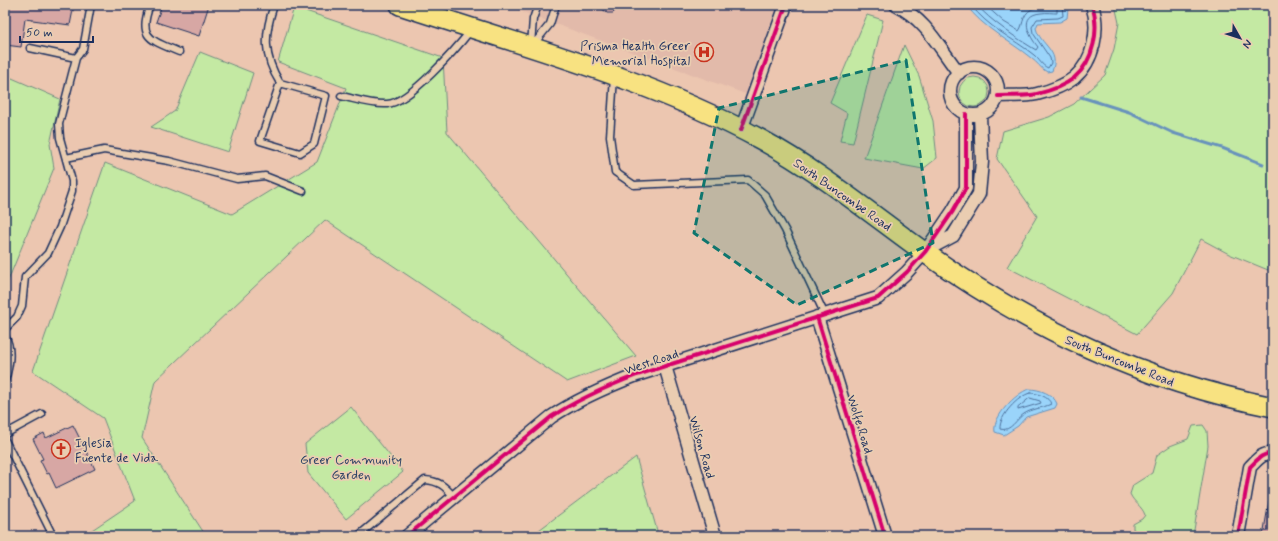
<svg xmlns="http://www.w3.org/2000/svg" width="1278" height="541" font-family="Mynerve,sans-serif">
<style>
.built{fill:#e2baaa}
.green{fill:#c4e9a3;stroke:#708c80}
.water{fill:#9ad4fa;stroke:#6792bc}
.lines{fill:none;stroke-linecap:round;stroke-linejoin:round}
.shore{stroke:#4e719c;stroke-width:1}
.stream{stroke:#6792bc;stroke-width:3}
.building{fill:#d7a7a4;stroke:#1b2f5e}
.lane-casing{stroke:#1b2f5e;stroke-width:9}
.street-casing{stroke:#1b2f5e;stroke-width:15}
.primary-casing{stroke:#1b2f5e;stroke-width:22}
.lane{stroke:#eacdb1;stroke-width:6}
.street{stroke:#eacdb1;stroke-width:12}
.primary{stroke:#f8e281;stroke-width:19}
.cycleway-casing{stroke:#eacdb1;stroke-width:6}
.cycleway{stroke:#d6006c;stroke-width:4}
.marked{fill:#0f766e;fill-opacity:0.2;stroke:#0f766e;stroke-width:3;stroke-dasharray:8 5;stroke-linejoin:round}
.labels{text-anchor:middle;stroke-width:3.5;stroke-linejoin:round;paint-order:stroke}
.poi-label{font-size:13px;fill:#1b2f5e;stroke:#eacdb1;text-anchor:end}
.street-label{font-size:13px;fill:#1b2f5e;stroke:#eacdb1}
.park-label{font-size:13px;fill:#2c4265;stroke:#eacdb1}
</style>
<rect width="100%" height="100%" fill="#ecc6b0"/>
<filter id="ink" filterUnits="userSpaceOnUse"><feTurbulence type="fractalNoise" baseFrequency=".025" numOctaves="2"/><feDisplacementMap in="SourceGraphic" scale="8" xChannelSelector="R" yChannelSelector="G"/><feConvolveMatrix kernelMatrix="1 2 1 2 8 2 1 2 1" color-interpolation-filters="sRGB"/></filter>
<g filter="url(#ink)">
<!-- built -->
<path class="built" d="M504,5H794L759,99Z"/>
<!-- green -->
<path class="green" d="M1115,5H1273V272L1229,254L1201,239L1173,293L1137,334L1007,267L1037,216L997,159L1003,131L1049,117L1074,104L1105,75L1114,49L1119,23Z
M294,7L443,58L447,132L636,356L567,382L325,220L155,381L142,438L206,536H83L135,501L103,418L33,371L105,163L232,214L317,162L346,88L278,62Z
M867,15L883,20L853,143L840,141L847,113L830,103Z
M904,45L919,76L933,121L937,158L923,169L864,158Z
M200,52L253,73L228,152L151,127L175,111Z
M5,75L60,99L50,144L54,168L5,288Z
M959 92a15 15 0 1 1 30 0a15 15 0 1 1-30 0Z
M351,407L403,472L346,519L308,473L305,444Z
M1203,425L1207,431L1208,446L1193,536H1144L1133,529V524L1142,519L1145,515C1142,506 1134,503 1130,494L1133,485L1152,473L1157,455L1170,446L1188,439L1193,426Z
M636,457L658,534L656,536H531Z"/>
<!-- water -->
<path class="water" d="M966,5L1066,6L1068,9L1067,18L1060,22L1038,23L1036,28C1040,45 1061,51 1052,71L1047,72C1040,68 1038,63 1031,58C1009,40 984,29 966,5Z
M1029,389C1039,389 1054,394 1057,404L1055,408L1026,417L1018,426L1004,435L995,432C992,417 1016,393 1029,389Z"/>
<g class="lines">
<!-- shore -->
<path class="shore" d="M971,5C988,28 1013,38 1034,55C1040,60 1041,65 1048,68L1051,63L1050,58L1033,33L1032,27L1037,19L1058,18L1063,16L1062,5
M977,5C989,20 1019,40 1036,50L1038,47C1029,36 1018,15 1041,13C1047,12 1052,13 1057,13V5
M985,5L1004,22L1019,31C1022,27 1022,23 1024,18C1028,7 1040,6 1050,7L1051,5
M1030,393C1038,393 1049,397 1051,404C1043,408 1031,409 1024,414C1016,419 1011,432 1000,429C999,416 1018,396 1030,393Z
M1030,398L1040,401L1041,403L1018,410V408Z"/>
<!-- stream -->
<path class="stream" d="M1081,97L1129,112L1173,133L1222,148L1263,164"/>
</g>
<!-- building -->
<path class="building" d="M5,5H74L70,25L25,19L21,47L5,45Z
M162,5H209L199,36L156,22Z
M598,5H621L613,13H607Z
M73,425L95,469L56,488L49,473L47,474L40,460L43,459L33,439L44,433L46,438Z
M1269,501L1273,502V536H1263Z"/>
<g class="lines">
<!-- lane casing -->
<g class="lane-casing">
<path id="lane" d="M150,5C137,39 152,40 179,52
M274,5C264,34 263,56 280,83L326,96L314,144L300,153L260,141L280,83
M531,45L533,19L538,5
M533,45L550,24L556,5
M30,48L76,58L83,49L91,5
M614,77L610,136L615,172L634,185L748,180L765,195L785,230L825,315
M341,96C355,99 372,105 387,104C409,103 457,48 471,30
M66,158L104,150L169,161L237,179L265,176L303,191
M5,329L17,317L22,306L25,277L48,253L60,227L72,191V181L60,138L59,124L76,58
M5,336C13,349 9,367 5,381
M5,434L42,414
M5,440L53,536
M358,536L425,480C439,481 445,486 454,497"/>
</g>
<!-- street casing -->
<g class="street-casing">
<path id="street" d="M896,5C926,20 939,47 959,73
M950 91a24 24 0 1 1 48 0a24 24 0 1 1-48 0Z
M998,96C1010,95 1025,97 1037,94C1049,91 1064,86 1074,78C1094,61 1100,29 1092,5
M741,130L786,5
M927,250L953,236L979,194L982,162L980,115
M817,317L885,536
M665,366L715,536
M407,536L551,417C578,399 606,387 637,375L878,298L907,272L925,252L953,211L966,188V114
M1238,536L1250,467C1257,460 1263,452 1273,454"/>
</g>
<!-- primary casing -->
<g class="primary-casing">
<path id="primary" d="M400,5C521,45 647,78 760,139C819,171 870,213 924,252C1032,329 1143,381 1273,407"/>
</g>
<!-- lane -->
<use href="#lane" class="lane"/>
<!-- street -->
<use href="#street" class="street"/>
<!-- primary -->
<use href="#primary" class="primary"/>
<!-- cycleway casing -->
<g class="cycleway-casing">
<path id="cycleway" d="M998,96C1010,95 1025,97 1037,94C1049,91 1064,86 1074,78C1094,61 1100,29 1092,5
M741,130L786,5
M817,317L885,536
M407,536L551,417C578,399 606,387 637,375L878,298L907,272L925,252L953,211L966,188V114
M1238,536L1250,467C1257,460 1263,452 1273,454"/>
</g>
<!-- cycleway -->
<use href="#cycleway" class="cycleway"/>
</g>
</g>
<!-- marked area -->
<path class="marked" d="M906,60L933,243L797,305L694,233L719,108Z"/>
<!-- icons -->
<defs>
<g id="hospital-ring" transform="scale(1)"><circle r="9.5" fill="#eacdb1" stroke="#c8321e" stroke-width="1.5"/><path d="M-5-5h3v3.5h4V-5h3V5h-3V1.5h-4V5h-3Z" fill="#c8321e"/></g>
<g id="church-ring" transform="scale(1)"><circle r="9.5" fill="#eacdb1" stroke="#c8321e" stroke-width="1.5"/><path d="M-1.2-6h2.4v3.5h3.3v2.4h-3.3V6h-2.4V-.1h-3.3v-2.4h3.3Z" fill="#c8321e"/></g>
</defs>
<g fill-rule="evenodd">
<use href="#hospital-ring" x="704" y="52"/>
<use href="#church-ring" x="61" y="449"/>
</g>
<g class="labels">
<!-- poi labels -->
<g class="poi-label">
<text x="690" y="50">Prisma Health Greer<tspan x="690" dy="15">Memorial Hospital</tspan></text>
<text x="75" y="447" text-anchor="start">Iglesia<tspan x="75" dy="15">Fuente de Vida</tspan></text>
</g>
<!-- street labels -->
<g class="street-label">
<text transform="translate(843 194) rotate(35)" y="5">South Buncombe Road</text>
<text transform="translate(1120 360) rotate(22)" y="5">South Buncombe Road</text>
<text transform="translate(651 361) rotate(-18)" y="5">West Road</text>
<text transform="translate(861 424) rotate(73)" y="5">Wolfe Road</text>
<text transform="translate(703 447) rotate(74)" y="5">Wilson Road</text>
</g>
<!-- park labels -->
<g class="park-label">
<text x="351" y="464">Greer Community<tspan x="351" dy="15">Garden</tspan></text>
</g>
</g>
<!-- margin -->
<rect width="1278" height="541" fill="none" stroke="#eacdb1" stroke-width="20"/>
<rect x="10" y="10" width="1258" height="521" fill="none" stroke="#1b2f5e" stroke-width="1.5" filter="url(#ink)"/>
<!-- north arrow -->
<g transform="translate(1240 38) rotate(129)" stroke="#eacdb1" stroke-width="3" paint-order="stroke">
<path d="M0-3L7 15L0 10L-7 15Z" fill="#1b2f5e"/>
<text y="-6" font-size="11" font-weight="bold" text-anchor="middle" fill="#1b2f5e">N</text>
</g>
<!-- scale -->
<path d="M20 36v6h73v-6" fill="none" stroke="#1b2f5e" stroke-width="2"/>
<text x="26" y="36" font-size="12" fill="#1b2f5e" stroke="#eacdb1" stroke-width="3" paint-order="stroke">50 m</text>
</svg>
